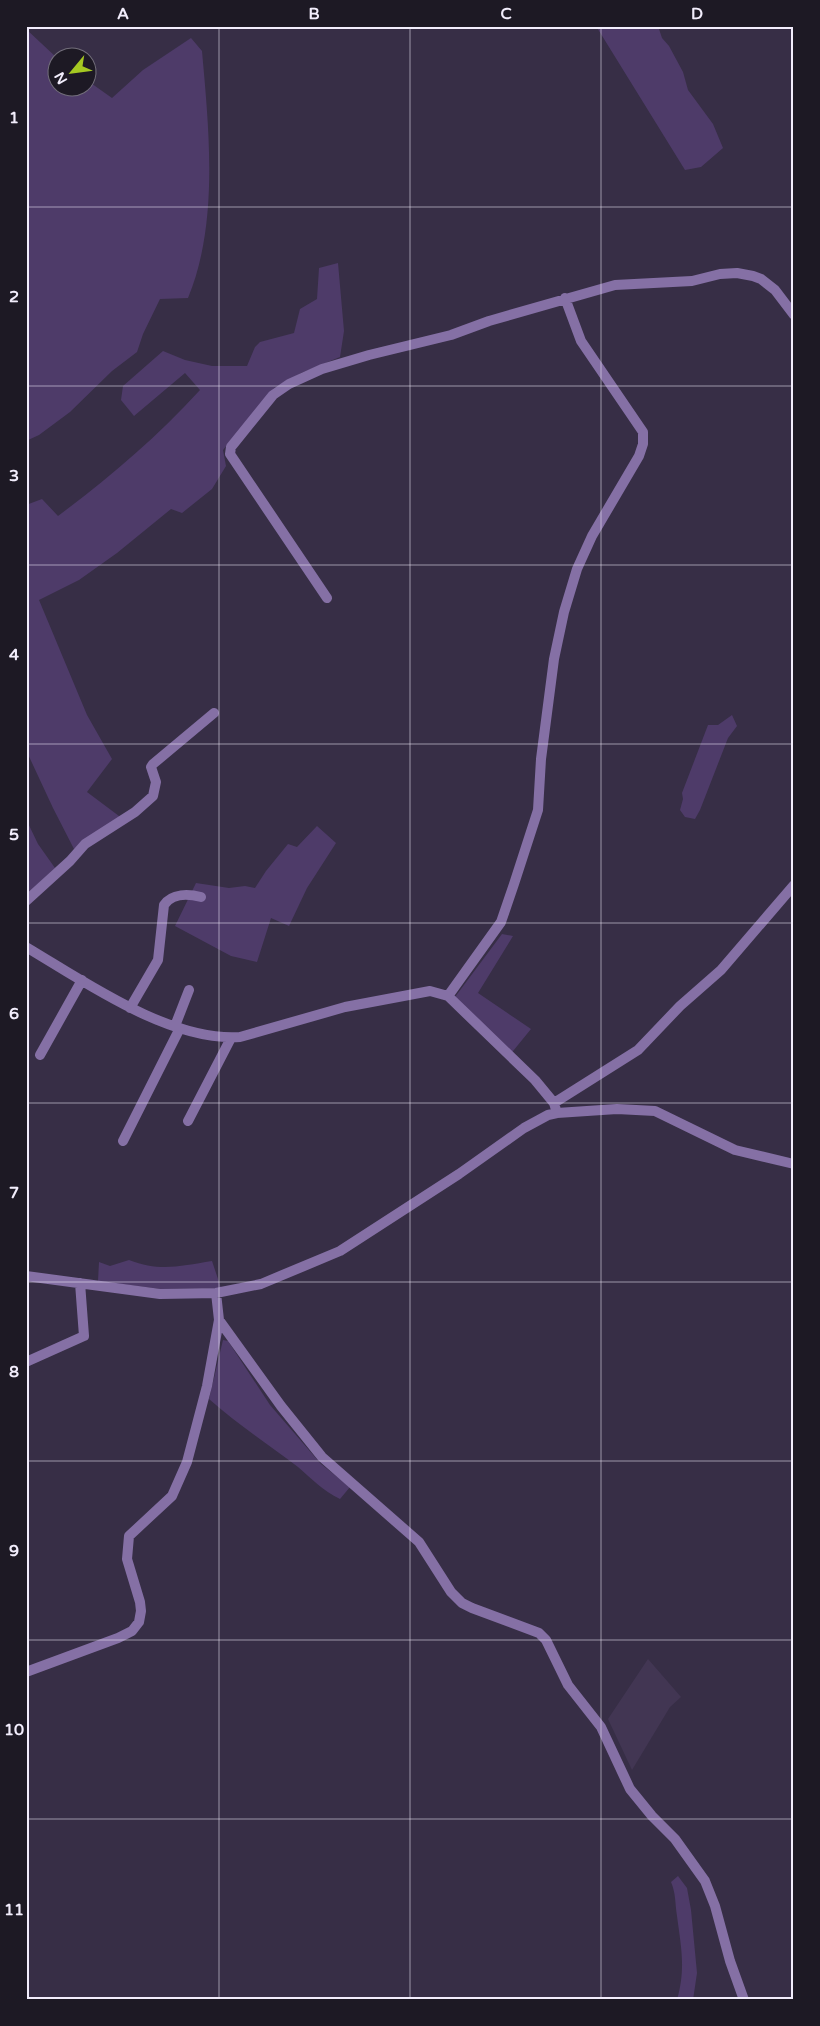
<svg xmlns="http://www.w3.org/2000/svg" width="820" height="2026" font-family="'Varela Round',sans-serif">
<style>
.built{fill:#423653}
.green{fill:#4e3b69}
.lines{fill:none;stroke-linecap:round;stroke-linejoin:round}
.minor{stroke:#8570a5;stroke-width:10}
.grid{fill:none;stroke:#f2edfc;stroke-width:1;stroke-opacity:0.55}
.neatline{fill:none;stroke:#f2edfc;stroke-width:2}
.grid-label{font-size:16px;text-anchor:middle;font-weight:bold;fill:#f2edfc}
</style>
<rect width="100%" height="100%" fill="#372e46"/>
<!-- built -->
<path class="built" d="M648,1659L681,1697L670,1707L632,1770L608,1719Z"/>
<!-- green -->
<path class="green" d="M596,26H658L662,38L669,46L683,72L688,90L713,124L723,148L701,167L685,170Z
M26,29L57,58L58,88H88V81L112,98L143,70L191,38L202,51C209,130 219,223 188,298L160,299L143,334L137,352L112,371L70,412L39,435L26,441Z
M338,263L344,331L340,357L301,373L274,388L223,450L226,466L212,489L182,513L171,509L117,553L79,580L39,600L87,715L112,759L87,792L123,819L74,849L53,808L26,750V505L42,499L58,516C110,477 155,439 200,390L185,373L134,416L121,400L123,386L163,351L185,360L212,366H247L255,347L260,342L294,333L300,309L317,299L319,268Z
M732,715L737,726L728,738L700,810L695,819L685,817L680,810L683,799L682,793L708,725H718Z
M26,819L38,844L55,868L26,895Z
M317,826L336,843L307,888L289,926L271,918L257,962L231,956L175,926L196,883L229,888L245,886L255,888L266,871L288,844L297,847Z
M502,934L513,936L478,993L531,1029L509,1056L455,997Z
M129,1260C160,1272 180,1266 212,1261L221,1288L161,1289L98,1281L99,1262L110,1266Z
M223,1340L228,1341L270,1405L321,1464L350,1487L340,1499C323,1491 312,1479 298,1467C268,1444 237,1424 209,1399Z
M678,1876L687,1888L691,1910L697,1973L693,2000H677C686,1968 681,1947 677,1916C675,1903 676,1894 671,1882Z"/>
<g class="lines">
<!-- minor -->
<path class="minor" d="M327,598L230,454L231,447L273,395L289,384L322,369L369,355L451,335L489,321L615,285L692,281L720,274L737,273L753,276L761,279L775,290L794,315
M26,901L70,861L85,844L135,812L153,796L156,782L151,767L153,764L214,713
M26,947C85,982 170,1042 240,1037L345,1007L430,991L448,996L501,922L514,884L538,810L541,759L554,659L564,612L577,569L592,536L639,456L643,444V432L581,341L565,298
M448,996L535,1080L554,1103L556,1110
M130,1008L158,960L164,905C172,893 189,894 201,897
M175,1026L189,990
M40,1055L82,980
M554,1103L638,1050L680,1006L721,970L794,885
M188,1121L231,1038
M123,1141L180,1028
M26,1276L160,1294L216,1293L261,1284L340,1251L459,1174L524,1128L548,1115L557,1113L617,1109L655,1111L735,1150L794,1164
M219,1320L281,1406L322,1457L419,1542L451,1592L462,1603L472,1608L539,1633L546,1640L568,1685L601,1727L630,1789L652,1816L675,1839L705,1881L715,1906L730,1961L744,2000
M26,1362L84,1336L80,1283
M26,1672L118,1638L132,1631L139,1622L141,1611L140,1602L127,1559L129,1536L172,1496L187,1462L207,1386L219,1320L216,1293"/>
</g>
<!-- grid -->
<path class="grid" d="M219,26V2000M410,26V2000M601,26V2000M26,207H794M26,386H794M26,565H794M26,744H794M26,923H794M26,1103H794M26,1282H794M26,1461H794M26,1640H794M26,1819H794"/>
<!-- border -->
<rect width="820" height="2026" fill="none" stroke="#1d1924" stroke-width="55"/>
<!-- north arrow -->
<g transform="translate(72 72) rotate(241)"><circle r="24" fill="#1d1924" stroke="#726e7a"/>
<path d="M0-4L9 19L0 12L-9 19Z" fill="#a5c822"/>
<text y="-8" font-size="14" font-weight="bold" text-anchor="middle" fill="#f2edfc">N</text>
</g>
<rect x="28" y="28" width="764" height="1970" class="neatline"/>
<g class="grid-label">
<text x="123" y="19">A</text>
<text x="314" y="19">B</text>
<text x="506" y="19">C</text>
<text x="697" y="19">D</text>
<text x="14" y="123">1</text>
<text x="14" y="302">2</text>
<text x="14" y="481">3</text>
<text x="14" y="660">4</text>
<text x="14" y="840">5</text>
<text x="14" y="1019">6</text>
<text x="14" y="1198">7</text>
<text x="14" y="1377">8</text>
<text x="14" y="1556">9</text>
<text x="14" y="1735">10</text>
<text x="14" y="1915">11</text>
</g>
</svg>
